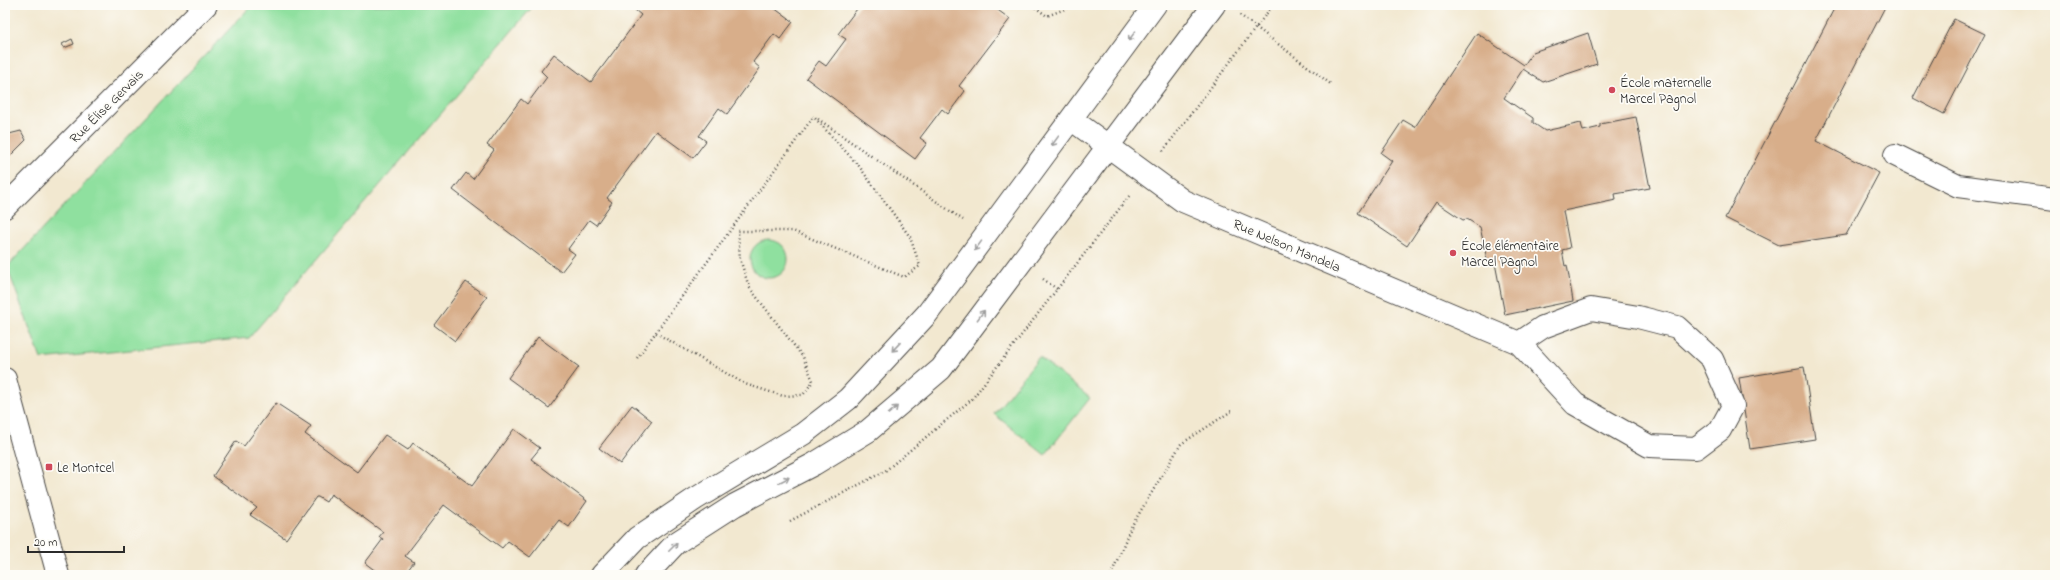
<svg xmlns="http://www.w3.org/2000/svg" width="2060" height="580" font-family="'Indie Flower',sans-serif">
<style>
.green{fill:#8fe09f;stroke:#5d8665}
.building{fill:#d8ae8a}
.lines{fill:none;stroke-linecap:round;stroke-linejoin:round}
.street-casing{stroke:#494744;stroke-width:24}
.path{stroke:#494744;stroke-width:2.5;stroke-dasharray:1 3;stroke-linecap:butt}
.street{stroke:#fff;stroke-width:22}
.oneway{stroke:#a0a0a0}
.poi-dot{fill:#d1495b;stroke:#fdfcf7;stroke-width:1.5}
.labels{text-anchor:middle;stroke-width:3.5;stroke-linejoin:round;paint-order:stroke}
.poi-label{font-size:14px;fill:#2b2b2b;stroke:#fdfcf7;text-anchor:start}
.street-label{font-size:14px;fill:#2b2b2b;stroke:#fdfcf7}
</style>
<rect width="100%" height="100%" fill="#fdfcf7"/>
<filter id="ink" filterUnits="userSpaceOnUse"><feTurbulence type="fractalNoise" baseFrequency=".025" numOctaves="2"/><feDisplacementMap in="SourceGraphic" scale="8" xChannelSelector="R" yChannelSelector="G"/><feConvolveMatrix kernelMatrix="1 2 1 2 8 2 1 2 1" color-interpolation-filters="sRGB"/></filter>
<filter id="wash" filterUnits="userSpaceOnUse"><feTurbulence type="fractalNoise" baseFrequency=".012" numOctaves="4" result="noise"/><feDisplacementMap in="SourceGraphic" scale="16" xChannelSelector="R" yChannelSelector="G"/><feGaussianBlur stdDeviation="0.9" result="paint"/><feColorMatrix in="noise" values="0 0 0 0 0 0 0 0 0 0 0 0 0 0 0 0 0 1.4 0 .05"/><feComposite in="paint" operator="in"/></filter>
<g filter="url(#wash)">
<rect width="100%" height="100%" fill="#f2e8d0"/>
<!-- green -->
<path class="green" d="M252,5H534L249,338L41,359L7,267Z
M750 259a19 19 0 1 1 38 0a19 19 0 1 1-38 0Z
M1039,357L1090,398L1045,455L994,414Z"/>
<g id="blocks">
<!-- building -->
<path class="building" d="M638,5H770L793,22L780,39L774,34L753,62L760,68L727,114L719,108L699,136L706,141L693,158L656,131L607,198L612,202L596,225L589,220L568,249L575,254L561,272L453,190L466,173L473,179L494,150L487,145L521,99L527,104L547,77L541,71L554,54L591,82L641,15L635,10Z
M860,5H991L1010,19L959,86L965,91L948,114L942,109L920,138L927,143L915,159L806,78L819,61L826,66L846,39L838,34Z
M1836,5H1886L1816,141L1879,173L1846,235L1779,245L1725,218Z
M1954,19L1985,34L1944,114L1913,98Z
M1477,33L1524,65L1533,52L1588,33L1597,64L1543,82L1523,69L1504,98L1533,118V123L1545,131L1581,123L1583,131L1600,127V124L1636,117L1650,188L1615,194L1616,200L1563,211L1570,248L1562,250L1565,266L1567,265L1573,301L1505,315L1495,263L1488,264L1480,227L1467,219L1463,220L1436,202L1407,246L1358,213L1392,161L1381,153L1403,120L1415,127Z
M72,39L74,44L64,48L62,44Z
M21,131L26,140L5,161V135Z
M466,282L487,297L455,341L434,325Z
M538,337L579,367L549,408L508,378Z
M1804,367L1815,439L1750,449L1739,378Z
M276,403L311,426L305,434L357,472L385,435L408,450L413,443L472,486L514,429L540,448L531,459L587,501L569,527L559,520L530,557L508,541L502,548L444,505L405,556L414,562L404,575H381L365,563L383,539L379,537L383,532L331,494L326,502L318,497H316L286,539L250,515L257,508L213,476L236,441L244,446Z
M632,405L652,421L620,464L599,448Z"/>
</g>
</g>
<g filter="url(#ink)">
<use href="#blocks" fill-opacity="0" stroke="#494744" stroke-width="1"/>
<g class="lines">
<!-- street casing -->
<g class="street-casing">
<path id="street" d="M1071,119L1183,201L1519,343L1575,404L1649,446L1696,448L1720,430L1733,406L1712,359L1677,327L1638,317L1591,309L1543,327L1519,343
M1895,155L1958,186L2055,199
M5,207L206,5
M5,379L58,575
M602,575L637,538L695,499L803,434L848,399L927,314L1155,5
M646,575L676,543L735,505L814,464L868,431L941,369L1214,5"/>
</g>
<!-- path -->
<path class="path" d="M1032,5L1047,16L1075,5
M1240,15L1332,85
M818,119L963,220
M1163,151L1273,5
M1043,279L1057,289
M656,333L745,384L783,396L803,395L813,381L803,357L749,287L740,259L738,231H793L904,277L920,266L910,237L859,166L813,116
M637,358L814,116
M790,521L885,471L972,399L1130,195
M1111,575L1131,527L1181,444L1233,410"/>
<!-- street -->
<use href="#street" class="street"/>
</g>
<!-- one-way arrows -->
<defs><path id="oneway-shaft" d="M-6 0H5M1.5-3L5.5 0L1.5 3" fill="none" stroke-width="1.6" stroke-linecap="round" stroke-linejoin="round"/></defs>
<g class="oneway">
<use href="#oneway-shaft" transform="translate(1132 36) rotate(126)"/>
<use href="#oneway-shaft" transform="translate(1055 141) rotate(126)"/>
<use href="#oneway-shaft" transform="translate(978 246) rotate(126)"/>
<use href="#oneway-shaft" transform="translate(981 315) rotate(-53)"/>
<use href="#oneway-shaft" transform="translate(896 347) rotate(133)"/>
<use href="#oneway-shaft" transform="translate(893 410) rotate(-41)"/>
<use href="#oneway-shaft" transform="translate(784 480) rotate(-27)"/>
<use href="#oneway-shaft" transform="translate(673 547) rotate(-45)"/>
</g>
</g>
<!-- markers -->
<g class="poi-dot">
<circle cx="1612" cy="90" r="4"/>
<circle cx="1453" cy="253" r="4"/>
<rect x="45" y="463" width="8" height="8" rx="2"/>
</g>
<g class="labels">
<!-- poi labels -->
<g class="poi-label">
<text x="1620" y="87">École maternelle<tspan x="1620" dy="16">Marcel Pagnol</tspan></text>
<text x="1461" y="250">École élémentaire<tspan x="1461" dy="16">Marcel Pagnol</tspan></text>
<text x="57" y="472">Le Montcel</text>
</g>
<!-- street labels -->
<g class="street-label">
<text transform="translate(106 106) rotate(-45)" y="5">Rue Élise Gervais</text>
<text transform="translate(1287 245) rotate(23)" y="5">Rue Nelson Mandela</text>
</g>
</g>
<!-- margin -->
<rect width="2060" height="580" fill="none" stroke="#fdfcf7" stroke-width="20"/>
<!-- scale -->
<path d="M28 546v6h96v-6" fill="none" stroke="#2b2b2b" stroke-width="2"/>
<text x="34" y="546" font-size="12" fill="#2b2b2b" stroke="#fdfcf7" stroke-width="3" paint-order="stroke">20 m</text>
</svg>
